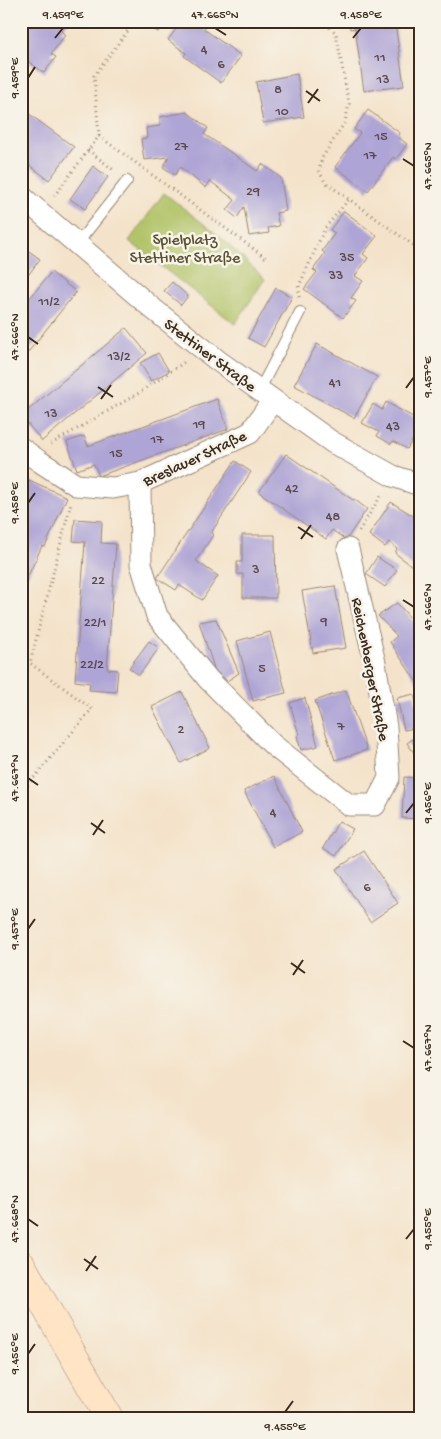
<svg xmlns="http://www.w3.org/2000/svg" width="441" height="1439" font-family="'Gochi Hand',sans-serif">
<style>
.green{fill:#b1c367;stroke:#767642}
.building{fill:#aea4d5}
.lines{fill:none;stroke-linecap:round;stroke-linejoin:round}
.lane-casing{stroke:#988674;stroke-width:12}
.street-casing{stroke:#988674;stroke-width:23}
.secondary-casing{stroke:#988674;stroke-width:29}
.path{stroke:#988674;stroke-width:3;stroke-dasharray:1 4;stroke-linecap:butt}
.lane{stroke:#fff;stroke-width:10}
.street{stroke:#fff;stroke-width:21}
.secondary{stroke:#ffe4c6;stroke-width:28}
.ticks{fill:none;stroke:#3b2a1e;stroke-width:2}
.labels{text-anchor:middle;stroke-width:5;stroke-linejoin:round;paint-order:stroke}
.number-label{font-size:14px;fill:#58484c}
.park-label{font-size:16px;fill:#585030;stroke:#f7f3e8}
.street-label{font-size:16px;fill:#3b2a1e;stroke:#f7f3e8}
.neatline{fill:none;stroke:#3b2a1e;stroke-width:2}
.ticks-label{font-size:12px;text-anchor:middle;fill:#3b2a1e}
</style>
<rect width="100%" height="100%" fill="#f7f3e8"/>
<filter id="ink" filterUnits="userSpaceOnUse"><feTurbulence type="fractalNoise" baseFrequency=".02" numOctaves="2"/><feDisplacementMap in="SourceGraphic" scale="10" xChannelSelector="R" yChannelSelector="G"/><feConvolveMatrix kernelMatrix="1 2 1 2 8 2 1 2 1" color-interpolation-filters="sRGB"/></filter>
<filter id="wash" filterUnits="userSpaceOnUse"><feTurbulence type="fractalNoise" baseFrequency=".0096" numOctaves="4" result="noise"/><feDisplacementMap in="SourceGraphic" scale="20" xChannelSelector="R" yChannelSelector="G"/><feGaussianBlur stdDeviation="1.12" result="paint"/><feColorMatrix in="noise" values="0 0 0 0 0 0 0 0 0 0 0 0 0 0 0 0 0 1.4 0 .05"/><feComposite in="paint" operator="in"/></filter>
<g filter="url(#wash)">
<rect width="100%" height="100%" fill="#f4e3ca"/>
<!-- green -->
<path class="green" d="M164,193L218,235L265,279L235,324L129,241Z"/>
<g id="blocks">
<!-- building -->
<path class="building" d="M25,21H69L61,31L65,35L51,54L56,57L44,73L21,56V26Z
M152,21H166L158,32L149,26Z
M182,21H201L206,26L204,29L241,56L221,83L184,56L186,53L168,40Z
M349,21H389V23H395L404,86L364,91L355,28L350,29Z
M297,74L304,117L263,123L256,82Z
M21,100L25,103L21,108L74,147L49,180L21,159Z
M368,110L400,133L398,137L407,144L396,159L393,157L368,191L335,167L360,133L354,129Z
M187,112L208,128L204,134L230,152L257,171L262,164L281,178L286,211L276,213L279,226L268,228L269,233L249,236L244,207L237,218L227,210L235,200L210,181L206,188L180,167L175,175L163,167L169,157L144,160L141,139L147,138L146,128L160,126V117Z
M93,166L108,177L85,209L70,199Z
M344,211L377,236L363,254L368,258L355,276L363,281L351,298L356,301L343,318L304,289L317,272L313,270L325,253L322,251L335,233L330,230Z
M26,249L40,259L29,274L21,268V252L23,254Z
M51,272L76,292L21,361V309Z
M172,282L188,296L181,305L164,291Z
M276,288L292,297L264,347L248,338Z
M126,328L147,353L42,441L21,416Z
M317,344L377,377L354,418L294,385Z
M158,353L169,371L151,381L140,363Z
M217,399L228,429L99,476L94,464L77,470L67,442L84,436L88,446Z
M386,402L420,421V428L407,449L393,441L391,444L377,436L379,432L362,423L373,404L382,410Z
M286,454L353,500L354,499L367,509L346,540L332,530L326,539L259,492Z
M235,461L251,472L211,533L213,535L196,561L218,576L202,600L179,585L176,590L157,578Z
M29,480L67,497L45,547L42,546L21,591V499Z
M391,502L420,520V584L412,566L395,553L397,549L389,542L385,547L369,535Z
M75,519L102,521L101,543L116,544L107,669L118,670L116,692L89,690L90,683L75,681L85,542L73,541Z
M242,535H275L276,598H243V574H237V562H242Z
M377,557L397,570L385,587L366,574Z
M335,586L346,648L313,653L302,591Z
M397,603L420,629V687L390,642L397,636L378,616Z
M216,619L239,673L227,681L215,671L199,622Z
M270,632L286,693L253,701L237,641Z
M149,641L159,648L139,675L129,668Z
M346,690L367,750L335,760L315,701Z
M182,692L210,748L181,763L152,707Z
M414,694L420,718V727L404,730L397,698Z
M305,698L318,746L301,750L297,736L299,735L290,703Z
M420,734V761L407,743Z
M274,776L302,832L273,847L244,791Z
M404,777L420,778V819L402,818Z
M339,821L353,829L336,856L323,848Z
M364,851L398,903L370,922L336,869Z"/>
</g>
</g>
<g filter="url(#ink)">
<use href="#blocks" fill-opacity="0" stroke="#988674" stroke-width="1"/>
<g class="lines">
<!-- lane casing -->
<g class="lane-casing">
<path id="lane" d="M77,244L127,181
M259,391L300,312"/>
</g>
<!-- street casing -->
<g class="street-casing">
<path id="street" d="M21,196L152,308L217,360L332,442L393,476L420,485
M21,448L39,461L76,485L113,488L140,483L250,433L273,400
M140,483L141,564L157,616L208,679L273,745L349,805H375L389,778L386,727L375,663L348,549"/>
</g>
<!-- secondary casing -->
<g class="secondary-casing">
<path id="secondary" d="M21,1264L109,1418"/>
</g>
<!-- path -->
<path class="path" d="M322,21L336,33L349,104L345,122L322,158L319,171L325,182L420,250
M99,136L266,258
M88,150L115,171
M54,196L99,136L94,76L135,21
M21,232L25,225
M299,297V286L325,228L349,199
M51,444L139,393L186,361
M359,531L382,494
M21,793L92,709L30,663L71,503
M21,1234L25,1241"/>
<!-- lane -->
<use href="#lane" class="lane"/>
<!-- street -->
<use href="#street" class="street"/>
<!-- secondary -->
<use href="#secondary" class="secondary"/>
</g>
</g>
<!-- ticks -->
<path class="ticks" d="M215,28L226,35M55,38L63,28M353,38L361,28M28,78L35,67M306,91L320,101M308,103L318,89M403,159L414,166M28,337L38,344M98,387L113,397M406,388L414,377M101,399L111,385M28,503L35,493M298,527L313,537M301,539L311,525M403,600L414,607M28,778L38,785M406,813L414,803M91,823L105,833M93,835L103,820M28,929L35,919M291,963L305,973M293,975L303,960M403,1041L414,1048M28,1219L38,1226M406,1239L414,1229M84,1259L98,1269M86,1271L96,1256M28,1354L35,1344M285,1412L293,1401"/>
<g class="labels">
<!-- number labels -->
<g class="number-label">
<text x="204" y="53">4</text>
<text x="380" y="61">11</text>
<text x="221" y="68">6</text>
<text x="383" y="83">13</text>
<text x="278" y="93">8</text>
<text x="282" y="115">10</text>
<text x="381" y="140">15</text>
<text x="181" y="150">27</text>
<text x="370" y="159">17</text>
<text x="253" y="195">29</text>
<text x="347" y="261">35</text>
<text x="336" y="279">33</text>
<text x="49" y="305">11/2</text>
<text x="119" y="360">13/2</text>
<text x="335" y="386">41</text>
<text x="51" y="417">13</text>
<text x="199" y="428">19</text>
<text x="393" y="430">43</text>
<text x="157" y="443">17</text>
<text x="116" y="457">15</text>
<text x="292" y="492">42</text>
<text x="333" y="520">48</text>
<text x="256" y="573">3</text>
<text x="98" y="584">22</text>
<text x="324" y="625">9</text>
<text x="95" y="626">22/1</text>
<text x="92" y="668">22/2</text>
<text x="262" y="672">5</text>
<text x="341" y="730">7</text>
<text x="181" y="733">2</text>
<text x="273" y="816">4</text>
<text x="367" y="891">6</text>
</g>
<!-- park labels -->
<g class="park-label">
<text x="185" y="244">Spielplatz<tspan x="185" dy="18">Stettiner Straße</tspan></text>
</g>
<!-- street labels -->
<g class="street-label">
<text transform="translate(211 354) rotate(37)" y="6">Stettiner Straße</text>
<text transform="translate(194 457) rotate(-25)" y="6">Breslauer Straße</text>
<text transform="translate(372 669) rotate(79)" y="6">Reichenberger Straße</text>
</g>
</g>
<!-- margin -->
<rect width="441" height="1439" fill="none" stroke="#f7f3e8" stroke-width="55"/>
<rect x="28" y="28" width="386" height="1384" class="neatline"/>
<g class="ticks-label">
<text x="63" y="18">9.459°E</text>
<text x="215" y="18">47.665°N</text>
<text x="361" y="18">9.458°E</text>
<text transform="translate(14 78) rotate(-90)" y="4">9.459°E</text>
<text transform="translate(427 166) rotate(-90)" y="4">47.665°N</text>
<text transform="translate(14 337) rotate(-90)" y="4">47.666°N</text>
<text transform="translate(427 377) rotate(-90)" y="4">9.457°E</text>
<text transform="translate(14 503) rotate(-90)" y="4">9.458°E</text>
<text transform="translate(427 607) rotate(-90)" y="4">47.666°N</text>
<text transform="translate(14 778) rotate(-90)" y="4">47.667°N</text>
<text transform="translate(427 803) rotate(-90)" y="4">9.456°E</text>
<text transform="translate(14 929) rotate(-90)" y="4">9.457°E</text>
<text transform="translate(427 1048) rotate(-90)" y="4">47.667°N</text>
<text transform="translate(14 1219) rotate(-90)" y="4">47.668°N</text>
<text transform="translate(427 1229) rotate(-90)" y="4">9.455°E</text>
<text transform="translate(14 1354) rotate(-90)" y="4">9.456°E</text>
<text x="285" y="1430">9.455°E</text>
</g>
</svg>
